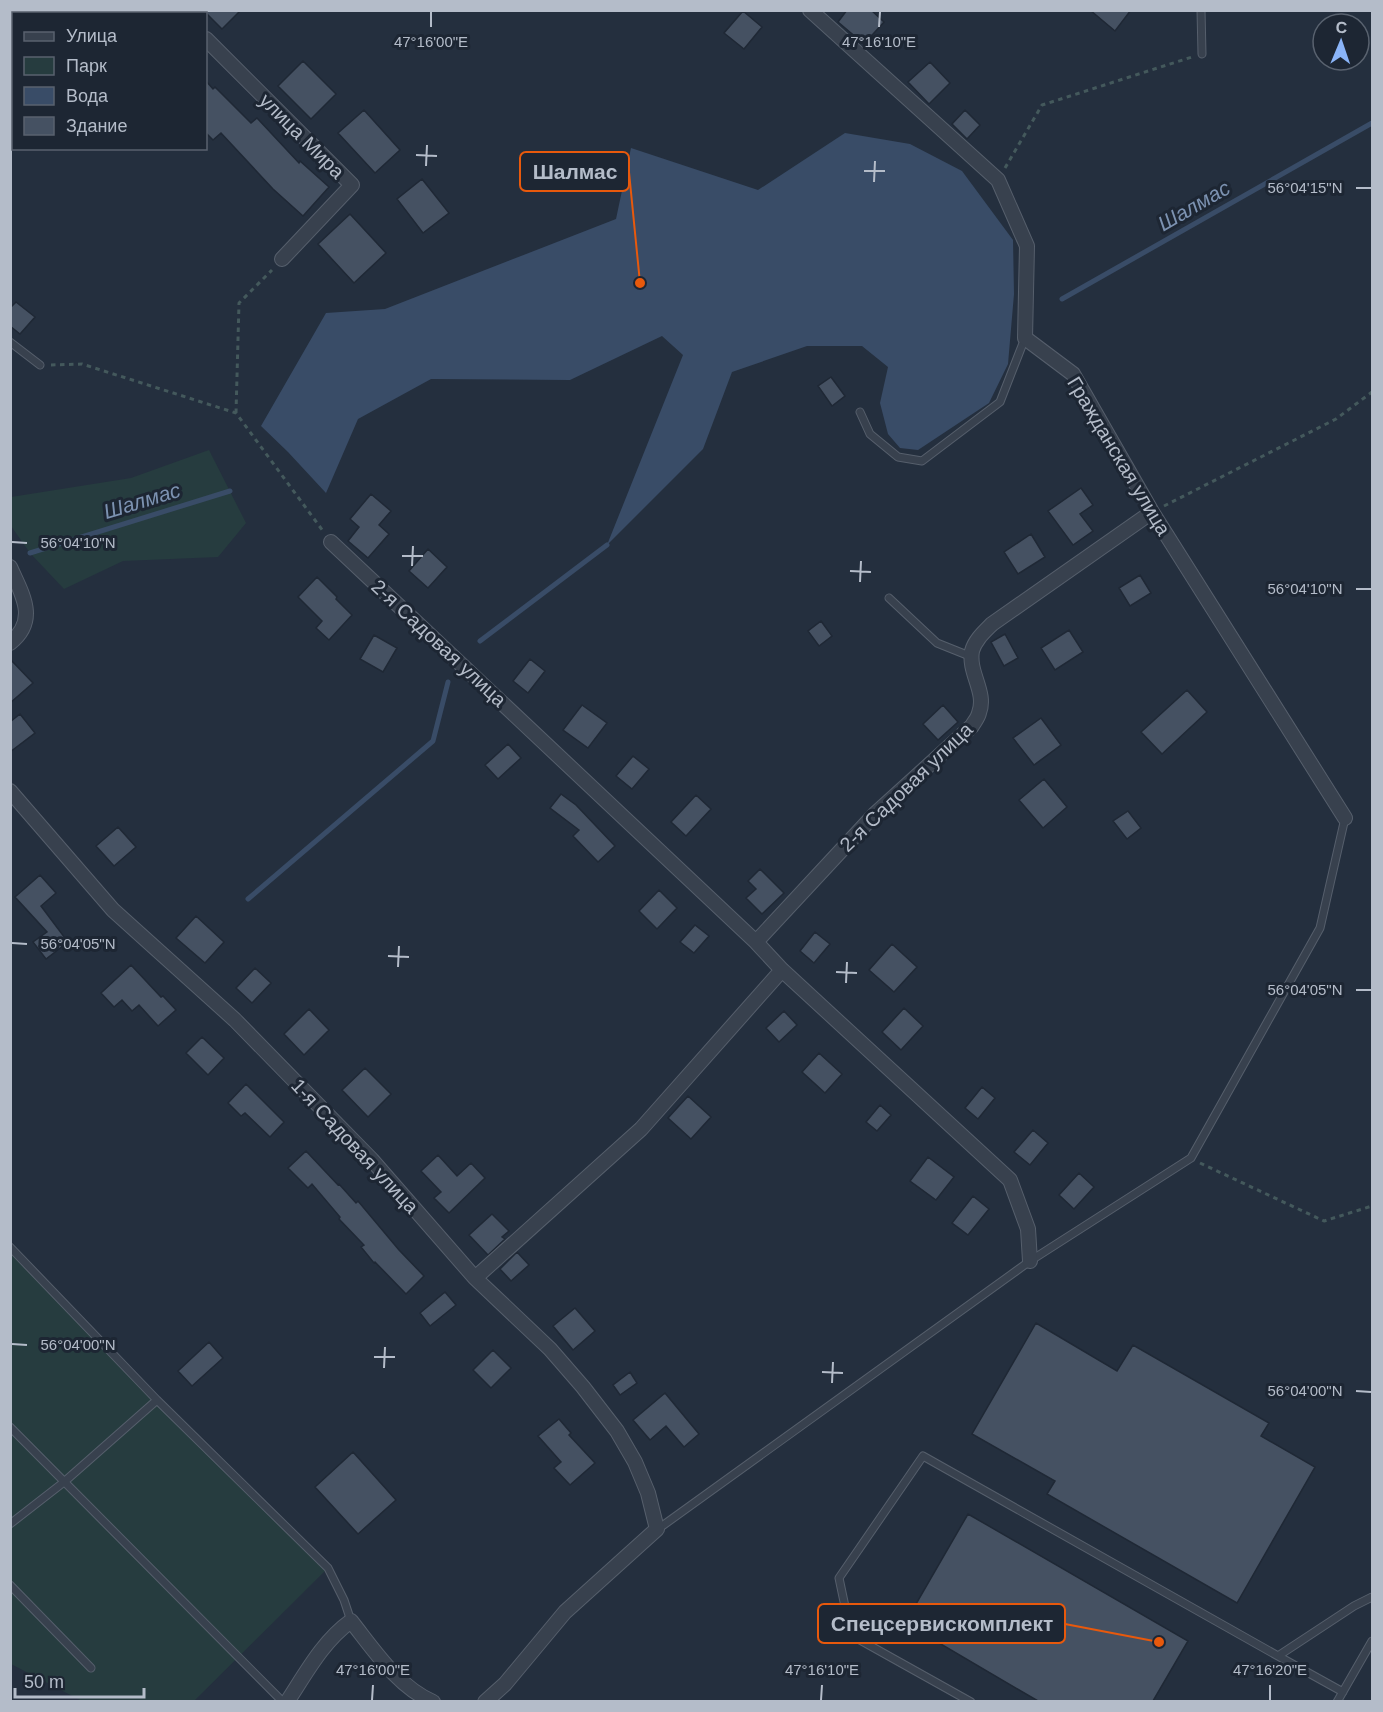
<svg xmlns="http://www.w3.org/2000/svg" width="1383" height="1712" font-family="Helvetica,sans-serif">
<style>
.green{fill:#263c3f}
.water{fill:#394c67}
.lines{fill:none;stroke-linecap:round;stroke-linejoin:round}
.stream{stroke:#394c67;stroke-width:5}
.building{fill:#455162;stroke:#1f2835;stroke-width:1.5}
.lane-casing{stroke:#565f6c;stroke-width:9}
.street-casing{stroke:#565f6c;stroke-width:16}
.path{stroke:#44595c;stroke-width:3;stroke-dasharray:4.5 4.5;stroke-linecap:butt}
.lane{stroke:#38414e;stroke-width:7}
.street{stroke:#38414e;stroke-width:14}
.ticks{fill:none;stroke:#b4bcc9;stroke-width:2}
.labels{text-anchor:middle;stroke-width:6;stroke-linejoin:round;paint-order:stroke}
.street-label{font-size:20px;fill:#b4bcc9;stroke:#1d2633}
.water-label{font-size:21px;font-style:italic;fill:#7c92b1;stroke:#1d2633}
.ticks-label{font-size:15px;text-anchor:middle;fill:#b4bcc9;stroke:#1d2633;stroke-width:6;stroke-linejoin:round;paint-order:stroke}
.leader{fill:none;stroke:#e8590c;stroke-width:2}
.callout-dot{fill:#e8590c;stroke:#1d2633;stroke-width:2}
.callout{fill:#1d2633;stroke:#e8590c;stroke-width:2}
.callout-label{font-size:21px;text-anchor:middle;font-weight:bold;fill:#b4bcc9}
</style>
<rect width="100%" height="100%" fill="#242f3e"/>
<!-- green -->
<path class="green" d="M209,450L246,523L218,557L123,561L64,589L30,553L11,526V497L131,478Z
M10,1247L328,1568L194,1701H82L11,1664Z"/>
<!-- water -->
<path class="water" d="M845,133L910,144L962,171L1013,240L1014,294L1008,364L989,403L918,450L900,448L888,434L880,403L888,367L862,346H807L732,372L703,449L607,545L683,355L662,336L570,380L431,379L358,419L326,493L288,452L261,426L326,313L385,309L616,219L631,148L758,190Z"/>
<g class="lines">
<!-- stream -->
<path class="stream" d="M1062,299L1372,123
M30,553L230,491
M480,641L607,545
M248,899L433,741L448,682"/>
</g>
<!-- building -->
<path class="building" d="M203,10H241L222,29Z
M847,10H871L884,22L864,44L838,22Z
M1090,10H1131L1115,31Z
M743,11L762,27L744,49L724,33Z
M303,61L336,94L311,119L278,86Z
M930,62L950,83L929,104L908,82Z
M206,81L213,89L215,87L251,123L257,118L299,163L300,161L329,187L303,216L273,189L221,133L213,140L206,133Z
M364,110L400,150L375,173L338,133Z
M965,110L980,125L967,139L952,124Z
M422,179L449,213L423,233L397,199Z
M350,214L386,253L354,283L318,244Z
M16,302L35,317L20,334L10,326V308Z
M831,377L845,396L832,406L818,386Z
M1081,488L1093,505L1080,514L1093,531L1073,545L1048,511Z
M371,494L391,511L379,525L389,534L368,558L348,541L359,527L350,519Z
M1031,534L1045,557L1018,574L1004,552Z
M428,549L447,567L428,588L409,571Z
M1140,575L1151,593L1130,606L1119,588Z
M317,577L337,597L336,599L352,615L329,640L316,628L322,621L298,597Z
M821,621L832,636L819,646L808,631Z
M1069,630L1083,652L1055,670L1041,648Z
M1005,634L1018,658L1004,666L991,642Z
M374,635L397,648L383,672L360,659Z
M10,659L33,683L10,703Z
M530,659L545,671L528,693L513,681Z
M1187,690L1207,712L1162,754L1141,732Z
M582,705L607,723L588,748L563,730Z
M943,705L958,722L938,740L923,724Z
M20,714L35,733L10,752V722Z
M1041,718L1061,745L1034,765L1013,738Z
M508,744L521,758L498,779L485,765Z
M633,756L649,769L632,789L616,776Z
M1044,779L1067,807L1043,828L1019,800Z
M561,794L576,805L615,846L598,862L573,836L579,830L550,808Z
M696,795L711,809L686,836L671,822Z
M1128,811L1141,828L1127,839L1113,821Z
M118,827L136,847L114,866L96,846Z
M760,869L784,893L762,914L746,898L756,889L748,881Z
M40,875L56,893L41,906L68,942L46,959L33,942L47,932L15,897Z
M659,890L677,908L657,929L639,911Z
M196,916L224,942L205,963L176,938Z
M695,925L709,936L694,953L680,942Z
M815,932L830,944L814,963L800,951Z
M892,944L917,967L894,992L869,970Z
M131,965L161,997L163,996L176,1010L158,1026L139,1005L132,1011L122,1000L114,1007L101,993Z
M255,968L271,983L252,1003L236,988Z
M904,1008L923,1026L901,1050L882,1032Z
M309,1009L329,1030L304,1055L284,1034Z
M784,1011L797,1025L779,1042L766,1028Z
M202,1037L224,1058L208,1075L186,1053Z
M819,1053L842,1074L825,1093L802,1072Z
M365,1068L391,1094L368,1117L342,1090Z
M246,1084L284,1122L270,1137L245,1113L241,1116L228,1103Z
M982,1087L995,1098L978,1119L965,1108Z
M688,1096L711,1117L691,1139L668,1118Z
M880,1105L891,1115L877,1131L866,1122Z
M1033,1130L1048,1143L1030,1165L1014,1152Z
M306,1151L338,1185L339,1184L356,1203L358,1201L399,1250L424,1276L406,1294L375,1262L374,1263L361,1247L364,1245L339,1219L340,1217L312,1184L308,1188L288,1168Z
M438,1155L457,1176L471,1163L485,1178L449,1213L434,1198L441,1192L421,1171Z
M928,1157L954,1177L936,1200L910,1181Z
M1079,1173L1094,1187L1074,1209L1059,1195Z
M973,1196L989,1209L968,1235L952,1223Z
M492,1214L509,1231L502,1237L505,1239L488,1255L469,1235Z
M517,1252L529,1265L511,1281L500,1269Z
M445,1292L456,1305L430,1326L420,1313Z
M575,1308L595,1331L573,1350L553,1326Z
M1036,1323L1117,1371L1133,1345L1269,1423L1261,1436L1315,1467L1237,1603L1047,1494L1055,1481L972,1434Z
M209,1342L223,1358L192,1386L178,1371Z
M493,1350L511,1368L491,1388L473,1370Z
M630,1372L637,1383L620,1395L613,1385Z
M665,1393L699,1434L684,1447L666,1426L650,1440L633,1420Z
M559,1419L571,1433L569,1435L595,1463L570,1485L554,1468L561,1462L538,1436Z
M353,1452L396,1500L358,1534L315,1487Z
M968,1514L1188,1641L1153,1701H1038L905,1623Z"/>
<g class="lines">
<!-- lane casing -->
<g class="lane-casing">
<path id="lane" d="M1201,10L1202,54
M10,342L40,365
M860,412L870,434L898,457L922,461L1000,402L1025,338
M889,598L937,643L972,657
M10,1247L157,1400L328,1568L344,1600L351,1621
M10,1427L283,1702
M10,1524L64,1482L157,1400
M658,1529L1030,1261L1191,1158L1320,928L1345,818
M10,1585L91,1668
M1278,1656L1343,1692
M971,1702L851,1635L839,1578L923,1456L1278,1656L1354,1606L1372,1597
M1337,1702L1372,1641"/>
</g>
<!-- street casing -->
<g class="street-casing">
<path id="street" d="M176,10L179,14
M810,10L998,180L1027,246L1025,338L1073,374L1152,512L1345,818
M206,39L352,185L282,259
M331,542L756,942L782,970L1010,1180L1028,1229L1030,1261
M10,567C22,594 39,620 10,643
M10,791L113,910L235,1020L372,1160L475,1278L550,1349L583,1387L617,1431L635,1462L648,1493L657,1529L565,1612L505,1684L485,1702
M756,942L875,814L972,726C974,722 978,718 979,713C987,692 968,673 972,651C975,640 984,632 992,624L1152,512
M475,1278L641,1129L782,970
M287,1702C306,1673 323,1641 351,1621C374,1650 398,1687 433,1702"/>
</g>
<!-- path -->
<path class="path" d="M1005,168L1042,105L1192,57
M51,365L82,364L236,413L323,531
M236,413L239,303L272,270
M1164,506L1336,419L1372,392
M1200,1163L1324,1221L1372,1206"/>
<!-- lane -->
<use href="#lane" class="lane"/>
<!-- street -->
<use href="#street" class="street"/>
</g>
<!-- ticks -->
<path class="ticks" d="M431,27V12M879,27L880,12M416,155L437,156M426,166L427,145M864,171H885M874,182L875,161M1356,188H1371M12,542L27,543M402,556H423M412,566L413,546M850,571L871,572M860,582L861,561M1356,589H1371M12,943L27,944M388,956L409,957M398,967L399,946M836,972L857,973M846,983L847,962M1356,990H1371M12,1344L27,1345M374,1357H395M384,1368L385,1347M822,1372L843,1373M832,1383L833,1362M1356,1391L1371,1392M372,1700L373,1685M821,1700L822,1685M1270,1700V1685"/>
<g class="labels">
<!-- street labels -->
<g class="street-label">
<text transform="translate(302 136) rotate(45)" y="7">улица Мира</text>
<text transform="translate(1119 456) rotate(59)" y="7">Гражданская улица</text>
<text transform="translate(439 643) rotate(43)" y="7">2-я Садовая улица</text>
<text transform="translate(906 787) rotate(-44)" y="7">2-я Садовая улица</text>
<text transform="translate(355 1146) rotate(47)" y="7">1-я Садовая улица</text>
</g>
<!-- water labels -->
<g class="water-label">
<text transform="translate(1194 206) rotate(-30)" y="7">Шалмас</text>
<text transform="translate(142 501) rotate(-17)" y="7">Шалмас</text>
</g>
</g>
<g class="ticks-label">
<text x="431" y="47">47°16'00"E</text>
<text x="879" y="47">47°16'10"E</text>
<text x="1305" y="193">56°04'15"N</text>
<text x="78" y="548">56°04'10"N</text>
<text x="1305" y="594">56°04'10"N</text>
<text x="78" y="949">56°04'05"N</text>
<text x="1305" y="995">56°04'05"N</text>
<text x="78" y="1350">56°04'00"N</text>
<text x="1305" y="1396">56°04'00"N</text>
<text x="373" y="1675">47°16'00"E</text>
<text x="822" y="1675">47°16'10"E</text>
<text x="1270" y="1675">47°16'20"E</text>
</g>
<!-- callouts -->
<path class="leader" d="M640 283L629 172M1159 1642L1065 1624"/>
<g class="callout-dot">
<circle cx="640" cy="283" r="6"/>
<circle cx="1159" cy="1642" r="6"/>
</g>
<g class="callout">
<rect x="520" y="152" width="109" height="39" rx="6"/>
<rect x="818" y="1604" width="247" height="39" rx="6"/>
</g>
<g class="callout-label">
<text x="575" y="179">Шалмас</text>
<text x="942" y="1631">Спецсервискомплект</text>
</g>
<!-- border -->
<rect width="1383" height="1712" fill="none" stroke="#b4bcc9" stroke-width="24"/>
<!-- legend -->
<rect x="12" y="12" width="195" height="138" fill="#1d2633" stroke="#59626f" stroke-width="1.5"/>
<rect x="24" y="32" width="30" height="9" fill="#38414e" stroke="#59626f" stroke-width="1.5"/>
<text x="66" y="42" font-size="18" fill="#b4bcc9">Улица</text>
<rect x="24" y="57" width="30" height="18" fill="#263c3f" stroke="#59626f" stroke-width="1.5"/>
<text x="66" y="72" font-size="18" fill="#b4bcc9">Парк</text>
<rect x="24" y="87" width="30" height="18" fill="#394c67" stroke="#59626f" stroke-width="1.5"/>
<text x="66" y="102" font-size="18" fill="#b4bcc9">Вода</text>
<rect x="24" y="117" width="30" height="18" fill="#455162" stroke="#59626f" stroke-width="1.5"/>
<text x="66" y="132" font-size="18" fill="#b4bcc9">Здание</text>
<!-- north arrow -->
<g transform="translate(1341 42) rotate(2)"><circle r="28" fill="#1d2633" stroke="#59626f" stroke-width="1.5"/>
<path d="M0-4.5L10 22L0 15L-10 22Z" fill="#8ab4f8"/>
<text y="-9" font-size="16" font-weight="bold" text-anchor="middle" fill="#b4bcc9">С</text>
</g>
<!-- scale -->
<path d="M15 1688v9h129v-9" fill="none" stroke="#b4bcc9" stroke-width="3"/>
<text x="24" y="1688" font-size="18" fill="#b4bcc9" stroke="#1d2633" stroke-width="4.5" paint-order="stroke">50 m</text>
</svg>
